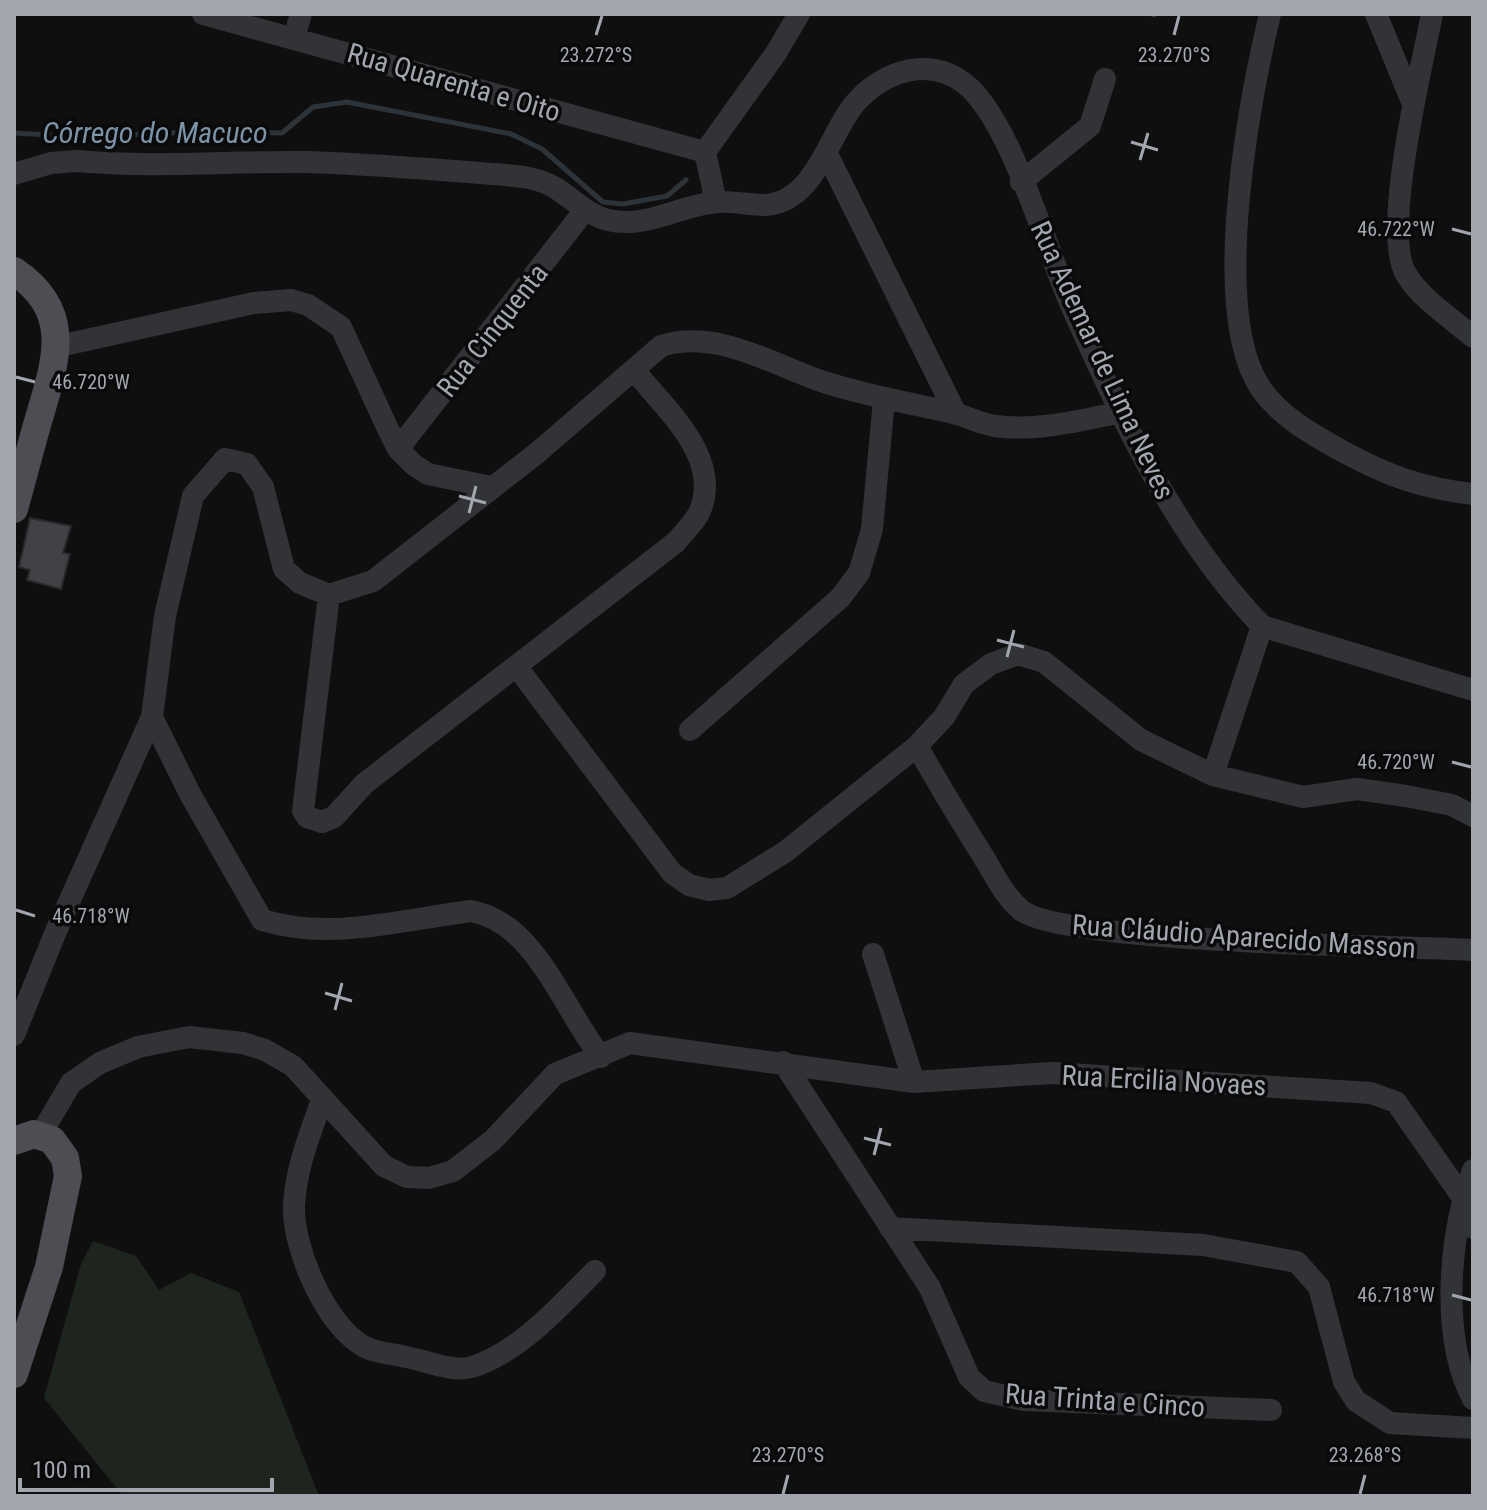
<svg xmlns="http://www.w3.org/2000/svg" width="1487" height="1510" font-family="'Roboto Condensed',sans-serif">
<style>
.green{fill:#1e241e}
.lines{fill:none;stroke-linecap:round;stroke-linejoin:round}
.stream{stroke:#2c3339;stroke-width:5}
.building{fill:#414245;stroke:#29292c;stroke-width:2}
.minor{stroke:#323336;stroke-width:22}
.major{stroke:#4d4e53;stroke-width:28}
.ticks{fill:none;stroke:#a2a6af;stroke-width:3}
.labels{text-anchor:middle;stroke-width:7;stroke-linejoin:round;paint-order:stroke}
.street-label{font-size:28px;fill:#a2a6af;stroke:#0a0a0b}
.water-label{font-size:30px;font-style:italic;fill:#7c93a7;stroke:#0a0a0b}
.ticks-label{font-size:20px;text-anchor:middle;fill:#a2a6af;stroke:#0a0a0b;stroke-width:7;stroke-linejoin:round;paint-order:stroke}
</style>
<rect width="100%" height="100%" fill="#0f0f10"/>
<!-- green -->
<path class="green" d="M93,1241L136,1256L159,1290L191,1273L239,1292L319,1496H123L44,1398L81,1264Z"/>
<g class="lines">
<!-- stream -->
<path class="stream" d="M1154,15V14
M14,133L83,137L213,131L282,133L313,107L347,102L511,134L542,149L603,202L623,204L667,196L686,180"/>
</g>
<!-- building -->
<path class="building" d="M30,518L71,526L63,553L70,554L61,589L27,580L30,570L19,567Z"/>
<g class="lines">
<!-- minor -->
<path class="minor" d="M203,14L705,152
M1270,14C1249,102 1209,312 1261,389C1282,418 1312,434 1342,451C1388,476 1421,488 1473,494
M1376,14L1413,104
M1432,14C1422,66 1381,232 1406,274C1421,299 1451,318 1473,337
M294,38L301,14
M705,152L776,53L799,14
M705,152L716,202
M827,154L956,414
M14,174L51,163L77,161C154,168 231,161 308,162C369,164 431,169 492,174C513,176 535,176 554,187C572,198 587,215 608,220C646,229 680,205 717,202C733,201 749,205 765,205C817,202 829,131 857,101C886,70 929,57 964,83C1010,118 1046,249 1071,305C1121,418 1175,536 1262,626L1473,690
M1021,182L1090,126L1105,79
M55,347L254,303L291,300L308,305L341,327L387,427L398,449L414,465L428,474L491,487
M398,449L585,210
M329,595L303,811L307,817L322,822L334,817L364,784L676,542C683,533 694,523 699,513C724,458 665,409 634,370
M517,667L672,873L689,885L709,890L727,888L785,852L917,746L944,717L964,684L991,664L1018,654L1044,662L1141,740L1213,775L1303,797L1357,789L1406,796L1452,805L1473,816
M152,717L190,794L262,920C331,941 401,920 471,911C535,922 563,1009 601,1057
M690,730L840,598L859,573L872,529L884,400
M917,746C938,783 960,820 983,856C994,874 1004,896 1021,910C1061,943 1402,946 1473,950
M1213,775L1262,626
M873,954L914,1082
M14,1035L56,931L152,717L165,616L193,496L225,459L247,464L263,487L284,569L300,583L329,595L373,581L537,453L661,346C716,328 773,365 824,382C867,396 910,403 954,413C968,417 981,424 995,426C1036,432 1082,420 1122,412
M783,1062L930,1288L969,1377L984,1391L1024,1400L1271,1410
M322,1100C310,1134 296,1168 294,1205C292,1247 326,1327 365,1347C376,1353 394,1354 406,1357C424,1360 455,1373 472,1367C521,1351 559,1307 595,1271
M41,1134L71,1083L100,1063L138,1047L189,1037L243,1043L265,1050L293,1066L384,1166L407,1177L429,1178L453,1171L493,1140L555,1074L630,1043L914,1082L1052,1073L1371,1093L1396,1102L1463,1198L1473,1228
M1473,1170C1449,1235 1440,1337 1473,1399
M890,1228L1203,1245L1297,1262L1319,1287L1344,1382L1356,1401L1390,1423L1473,1428"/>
<!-- major -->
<path class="major" d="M14,271C77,313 54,365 37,425C29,453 22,481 14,509
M14,1141L34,1134L52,1140L65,1158L68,1176L49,1267L14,1374"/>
</g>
<!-- ticks -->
<path class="ticks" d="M596,35L602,16M1174,35L1179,16M1131,142L1158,150M1140,160L1148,133M1452,229L1471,234M16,377L35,382M459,496L486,503M469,513L476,486M997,640L1024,647M1007,657L1014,630M1452,762L1471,767M16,910L35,916M325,993L352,1001M335,1010L342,983M864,1138L891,1145M874,1155L881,1128M1452,1295L1471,1300M783,1494L788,1475M1360,1494L1365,1475"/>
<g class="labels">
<!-- street labels -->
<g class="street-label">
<text transform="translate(454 82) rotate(16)" y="10">Rua Quarenta e Oito</text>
<text transform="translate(492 330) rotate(-52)" y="10">Rua Cinquenta</text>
<text transform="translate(1103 360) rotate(65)" y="10">Rua Ademar de Lima Neves</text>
<text transform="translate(1244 936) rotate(4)" y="10">Rua Cláudio Aparecido Masson</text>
<text transform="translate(1164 1080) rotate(3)" y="10">Rua Ercilia Novaes</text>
<text transform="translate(1105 1400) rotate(4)" y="10">Rua Trinta e Cinco</text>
</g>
<!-- water labels -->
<g class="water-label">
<text x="155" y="143">Córrego do Macuco</text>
</g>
</g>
<g class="ticks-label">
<text x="596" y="62">23.272°S</text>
<text x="1174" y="62">23.270°S</text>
<text x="1396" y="236">46.722°W</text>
<text x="91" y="389">46.720°W</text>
<text x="1396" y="769">46.720°W</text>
<text x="91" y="923">46.718°W</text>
<text x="1396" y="1302">46.718°W</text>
<text x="788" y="1462">23.270°S</text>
<text x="1365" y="1462">23.268°S</text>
</g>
<!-- border -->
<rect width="1487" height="1510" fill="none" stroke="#a2a6af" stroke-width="32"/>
<!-- scale -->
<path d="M20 1478v12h252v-12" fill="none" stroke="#a2a6af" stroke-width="4"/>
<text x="32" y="1478" font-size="24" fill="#a2a6af" stroke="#0a0a0b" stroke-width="6" paint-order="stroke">100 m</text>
</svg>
